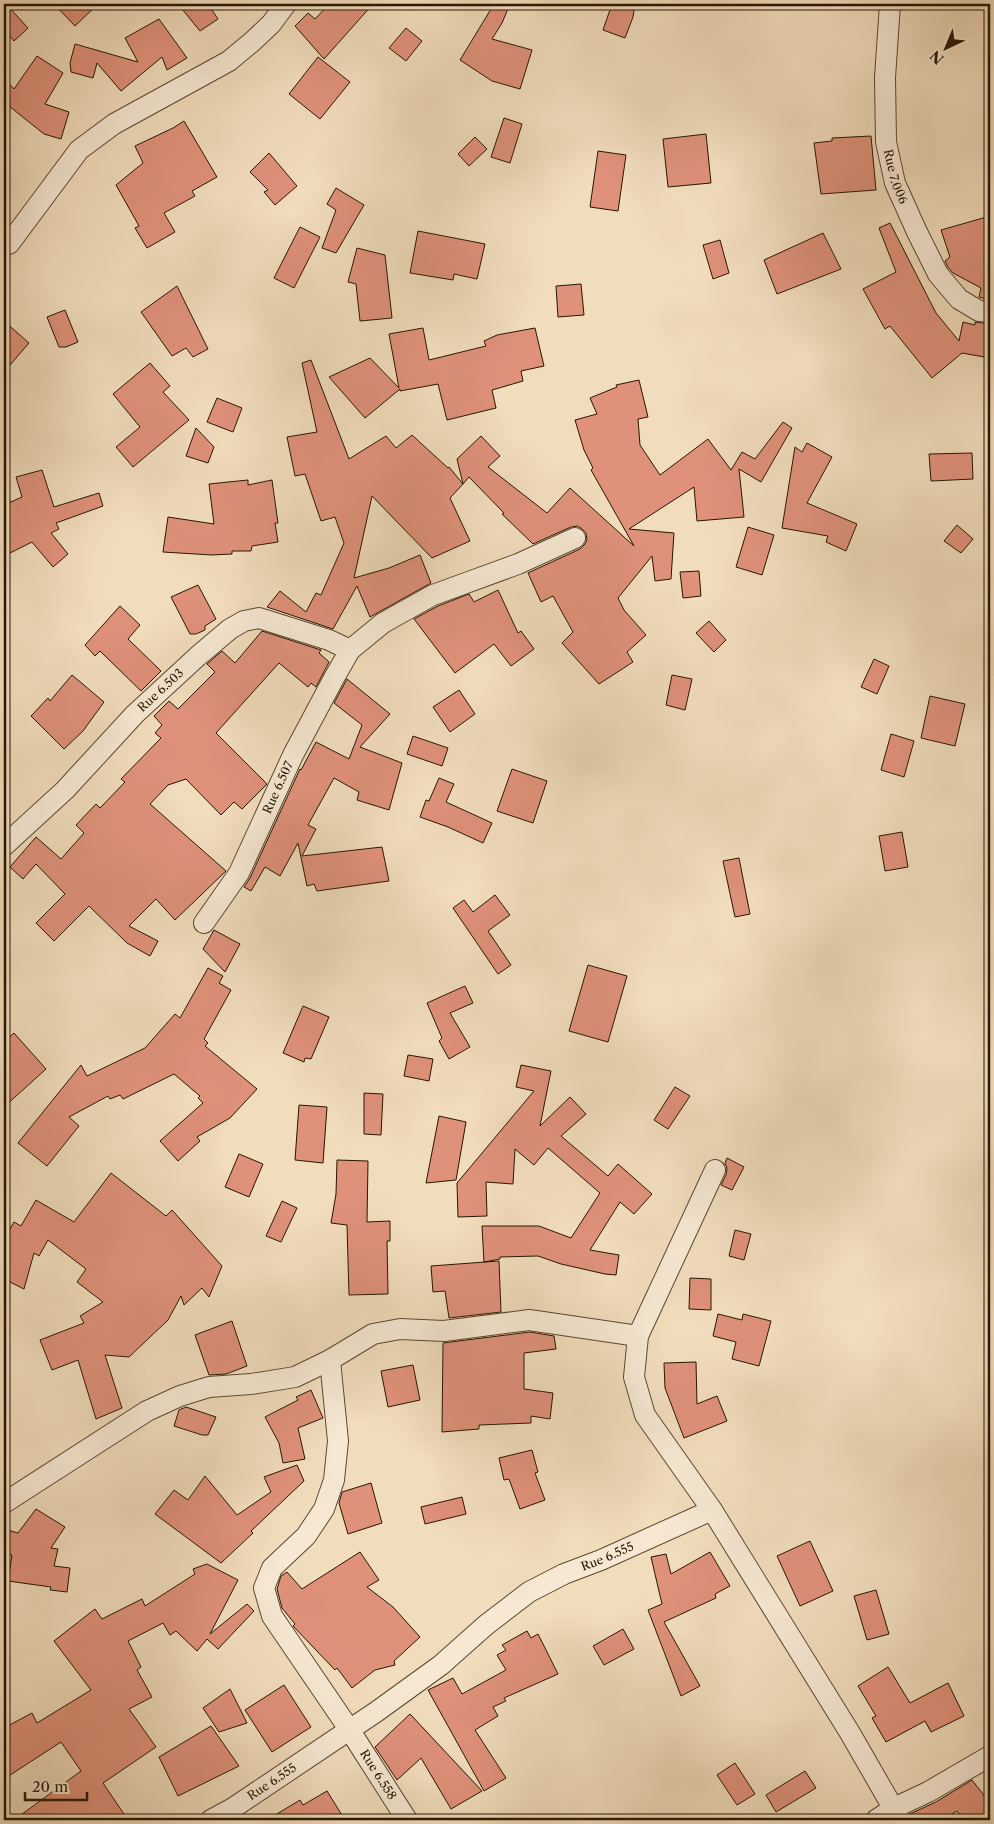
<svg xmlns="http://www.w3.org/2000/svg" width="994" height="1824" font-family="'Libre Caslon Text',serif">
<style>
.building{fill:#df917a;stroke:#271600}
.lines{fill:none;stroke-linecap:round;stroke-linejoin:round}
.minor-casing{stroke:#5a482f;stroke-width:22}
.minor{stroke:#f6e8d3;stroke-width:20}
.labels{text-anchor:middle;stroke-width:4;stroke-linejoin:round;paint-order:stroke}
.street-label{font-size:12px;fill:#271600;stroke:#f6e8d3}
</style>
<rect width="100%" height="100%" fill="#f1dcbc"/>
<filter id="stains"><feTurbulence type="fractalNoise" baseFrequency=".004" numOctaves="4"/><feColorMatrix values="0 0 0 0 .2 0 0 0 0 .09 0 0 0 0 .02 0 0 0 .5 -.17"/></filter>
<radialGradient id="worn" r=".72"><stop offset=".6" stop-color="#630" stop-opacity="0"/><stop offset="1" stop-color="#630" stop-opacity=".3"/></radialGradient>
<!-- building -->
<path class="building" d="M4,4H6L28,28L14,41L4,29Z
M54,4H98L75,26Z
M178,4H208L218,19L200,31Z
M329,4H373L324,59L295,26L308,13L315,19Z
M494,4H510L502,23L492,39L532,50L520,89L492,81L460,60Z
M612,4H635L633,17L625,38L603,30Z
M159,19L187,58L167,70L162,57L121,91L97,63L93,78L71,72L70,63L75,44L138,62L125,38Z
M406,28L422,41L406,61L389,48Z
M37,56L63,73L45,104L69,112L61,139L44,134L4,102V78L14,89Z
M318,57L350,82L320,119L289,94Z
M504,118L522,124L510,163L491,157Z
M184,121L217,177L192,191L195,196L164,213L175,232L147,248L135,228L139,226L116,185L143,163L135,146L173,128Z
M706,134L711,183L668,187L663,139Z
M871,136L876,190L821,194L814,143L832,141V138Z
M475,137L487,149L469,166L458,154Z
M598,151L626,155L618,211L590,207Z
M269,153L297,186L275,205L264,192L268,190L250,172Z
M336,188L364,205L336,253L322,248L336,210L327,204Z
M990,216V300L979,297L981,288L953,273L948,267L945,261L950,257L941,230Z
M890,223L936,313L959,341L963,322L975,325V322L990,324V358L962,353L932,378L890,326L885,329L863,289L896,272L879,228Z
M300,227L320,237L294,288L274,278Z
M418,231L485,244L477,279L454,274L453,280L410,273Z
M823,233L841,269L777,294L764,260Z
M720,240L729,273L713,279L703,245Z
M357,248L385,255L392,318L360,321L356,284L348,282Z
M581,284L584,315L558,317L556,286Z
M177,286L208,349L193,357L186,348L172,356L141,312Z
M65,310L78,342L66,347H59L47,317Z
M4,321L29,343L4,372Z
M423,328L429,360L486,346L484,341L497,335L535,328L544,366L521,371L523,381L492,390L496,408L447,420L438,384L400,391V389L365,418L329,377L370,358L399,388L389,334Z
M311,360L349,459L386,436L396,448L412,435L448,468L449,467L463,484L450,498L470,541L432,558L372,496L354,578L389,568L420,555L431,583L370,617L357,586L333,629L267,607L280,591L306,612L316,593L321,595L344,543L335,517L321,521L305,474L295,476L287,437L317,432L302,363Z
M150,363L170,386L163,392L189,420L133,467L116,447L140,427L113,394Z
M639,380L648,417L638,419L640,445L660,475L708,439L731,470L742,452L755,459L783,422L792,428L761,482L739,469L744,517L697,521L694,487L629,529L674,533L671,579L655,581L652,556L618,598L624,610L646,635L627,652L633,662L599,684L562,643L573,632L553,596L541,602L528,573L580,549L585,544L587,540L586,533L581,528L577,526L571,527L533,544L502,514L504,513L469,477L463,484L457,459L481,436L500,456L488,467L547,513L570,488L634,546L591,470L593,468L584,450L575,420L597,414L590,398L617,387L616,385Z
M217,398L242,408L233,432L207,422Z
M196,428L214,447L208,463L186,456Z
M807,443L832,457L807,503L857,524L846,551L826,542L828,536L782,528L795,447L802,452Z
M972,453L973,479L931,481L929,454Z
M42,470L54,507L99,493L103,506L56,523L59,529L51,533L68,554L53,567L32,542L4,556V505L22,497L16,477Z
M248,480V485L272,480L278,523H275L278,542L252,546L251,551H232V554L212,555L163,552L168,517L214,524L209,484Z
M957,525L973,539L961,553L944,541Z
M748,527L774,535L762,575L736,567Z
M699,571L701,596L683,598L680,572Z
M198,585L216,619L205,626V630L196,634H190L171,597Z
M498,590L518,633L521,631L534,649L511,666L494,644L455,673L414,619L438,606L469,594L474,602Z
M120,606L140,625L128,639L161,671L141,691L100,651L95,656L85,645Z
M709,621L726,640L714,652L696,633Z
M262,631L321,650L319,653L329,662L316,687L311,683L308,687L279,663L216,733L267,784L242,809L234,802L221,815L186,779L168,785L150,804L226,871L175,920L156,899L129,926L158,941L150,956L127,943L89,906L54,941L36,923L65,894L36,864L23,879L10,867L36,837L61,859L84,833L76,825L96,804L100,808L125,782L121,779L161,738L155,733L162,725L154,716L169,701L178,709L215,672L207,664L222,651L235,663Z
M874,659L889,666L877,694L861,687Z
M72,675L104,702L83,731L64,749L31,716L48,698L50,701Z
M672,675L692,679L685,710L666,705Z
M347,679L390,714L360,747L402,763L389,810L357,800L359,792L334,778L308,825L316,829L302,856L382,847L389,881L317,891L314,884L307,886L298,843L280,876L265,867L251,891L244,887L250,878L300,769L301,770L316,742L349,759L362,725L334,703Z
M459,690L475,714L450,732L433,707Z
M930,696L965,704L955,746L921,738Z
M891,734L914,741L904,777L881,770Z
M413,736L448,748L442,766L407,754Z
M512,769L547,781L533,823L497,811Z
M439,778L454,784L446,802L492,823L483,843L448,827L420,817L426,800L429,801Z
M902,832L908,867L885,871L879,836Z
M739,858L750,914L735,917L723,861Z
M495,895L510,915L488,931L511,965L498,974L453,908L464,900L473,912Z
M214,930L240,944L225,972L203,949Z
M588,965L627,976L608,1042L569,1031Z
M208,968L223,976L219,983L231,990L204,1039L208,1043L205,1046L257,1089L230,1118L197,1137L200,1141L178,1161L160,1141L203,1103L198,1098L200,1096L174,1074L123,1099L120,1095L110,1099L108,1096L69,1117L79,1126L47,1166L18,1143L81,1065L87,1076L145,1048L175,1014L180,1018Z
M465,986L473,1003L450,1013L470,1047L449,1059L439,1041L442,1038L427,1003Z
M303,1006L329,1017L311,1059L305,1058L304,1062L283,1053Z
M14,1033L46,1069L4,1107V1042Z
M408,1055L433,1059L429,1081L404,1076Z
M521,1065L551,1071L540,1126L570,1097L586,1114L561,1136L608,1176L618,1164L652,1194L634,1214L620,1202L590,1250L619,1255L616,1275L605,1274L561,1264L538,1256L500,1257V1259L484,1262L482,1226H539L571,1238L600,1193L548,1148L534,1165L515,1149L513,1184L486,1182L487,1216L458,1217L457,1183L534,1091L516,1087Z
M675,1087L690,1096L668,1129L654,1120Z
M364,1093L383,1094L381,1135L364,1134Z
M299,1105L327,1107L323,1163L295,1160Z
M439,1116L466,1122L456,1180L426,1183Z
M239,1154L263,1164L249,1197L225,1187Z
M727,1158L744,1167L732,1190L721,1185L726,1175L727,1168L725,1163Z
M337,1160L368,1161L367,1222L390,1221V1241H387L388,1294L349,1295L347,1225L331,1223L336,1194Z
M111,1173L166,1216L172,1210L222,1266L209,1297L202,1288L184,1305L181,1296L168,1320L129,1357L105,1355L122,1408L96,1419L78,1360L52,1370L40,1340L84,1323L80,1316L103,1302L77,1282L86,1269L48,1240L39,1256L34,1253L24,1289L4,1279V1240L14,1222L21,1226L36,1200L74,1222Z
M282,1201L297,1208L281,1242L266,1236Z
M735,1230L751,1234L744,1260L729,1256Z
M499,1261L501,1312L449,1318L445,1291L433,1292L431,1266Z
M690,1278L711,1279V1310L689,1309Z
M718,1314L742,1320L743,1314L771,1321L759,1366L732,1359L736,1342L713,1336Z
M232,1321L247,1366L226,1374L209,1375L195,1335Z
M530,1332L554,1336L556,1349L524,1353V1389L553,1393L550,1419L531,1416V1423L479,1425V1429L442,1432L443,1343Z
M696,1362L697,1404L717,1396L727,1421L684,1438L665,1388L664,1363Z
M413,1365L420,1400L388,1407L381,1371Z
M311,1390L323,1418L298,1428L305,1459L283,1463L279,1443L265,1417L298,1400L296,1397Z
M186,1407L216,1417L208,1435H202L174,1426L179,1410Z
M532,1450L538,1472L535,1473L545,1500L520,1509L509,1479L504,1480L499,1458Z
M297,1465L304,1481L251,1531L253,1533L221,1563L155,1514L174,1490L188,1500L205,1476L237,1515L271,1492L264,1477Z
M371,1483L382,1523L348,1534L339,1503L342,1492Z
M462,1497L466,1514L425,1524L421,1507Z
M36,1509L65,1527L51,1548L58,1549L54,1566L70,1568L67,1592L50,1590L51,1587L8,1581L12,1555L4,1553V1529L18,1533Z
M810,1541L833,1591L800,1606L777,1556Z
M360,1552L379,1580L367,1587L393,1607L420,1637L394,1661L395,1665L375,1670L352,1688L337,1668L335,1670L293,1626L295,1624L282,1608L277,1589L281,1576L287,1572L302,1589Z
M710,1552L730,1586L715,1594L716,1598L664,1622L700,1686L681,1696L648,1610L662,1604L651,1557L666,1554L671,1574Z
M207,1564L238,1580L210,1634L247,1604L254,1611L218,1649L207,1639L197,1651L176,1631L170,1635L163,1623L128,1641L141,1667L137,1670L152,1697L129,1709L156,1747L103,1783L128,1820H14L81,1771L61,1742L4,1779V1728L32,1713L37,1723L91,1690L54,1641L95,1609L102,1619L142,1599L145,1606L195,1574L193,1569Z
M876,1590L889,1634L867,1640L854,1596Z
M623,1629L634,1649L604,1665L593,1646Z
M527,1631L531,1638L538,1634L558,1674L504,1698L506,1701L493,1707L498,1716L475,1730L506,1778L484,1791L428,1690L453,1678L462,1694L506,1670L497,1655L506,1650L502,1645Z
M888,1667L910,1703L948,1683L964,1716L931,1732L925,1721L886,1742L872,1718L876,1716L858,1686Z
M284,1685L311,1727L272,1752L245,1710Z
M230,1689L247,1723L219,1732L203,1708Z
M410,1714L482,1791L451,1809L421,1758L397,1780L375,1747Z
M211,1726L239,1766L178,1796L159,1757Z
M735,1763L755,1794L737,1805L717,1775Z
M805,1771L816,1788L776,1812L766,1795Z
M972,1780L990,1803V1820H964L957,1811L945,1818L946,1820H912L910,1814L936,1802Z
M327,1791L345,1820H267L300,1800L303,1805Z"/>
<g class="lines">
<!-- minor casing -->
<g class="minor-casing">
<g id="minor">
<path id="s1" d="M890,4L885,78L886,142L895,183L917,232L938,274L959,299L979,311L990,312"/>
<path d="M4,245L9,244L79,150L114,124L229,61L253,41L271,24L286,4"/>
<path id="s2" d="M4,846L65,790L135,714L198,656L230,629L244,621L259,618L329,640L350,650"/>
<path id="s3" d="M204,923L239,873L293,755L334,678L350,650L383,623L433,595L518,564L575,538"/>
<path id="s4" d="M330,1360L338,1441L334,1480L324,1509L306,1536L272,1568L264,1588L272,1616L349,1729L407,1820"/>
<path d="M4,1503L147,1411L180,1396L209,1387L251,1384L295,1377L330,1360L373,1334L400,1329L444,1331L529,1320L638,1336"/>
<path d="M712,1510L645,1415L634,1377L638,1336L715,1170"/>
<path id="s5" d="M211,1820L233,1808L376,1712L441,1665L486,1625L529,1592L564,1574L601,1560L712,1510L850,1733L900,1820"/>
<path d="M876,1820L894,1808L928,1792L990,1756"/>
</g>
</g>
<!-- minor -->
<use href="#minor" class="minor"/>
</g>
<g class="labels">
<!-- street labels -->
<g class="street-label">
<text dy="4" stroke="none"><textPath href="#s1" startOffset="174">Rue 7.006</textPath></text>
<text dy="4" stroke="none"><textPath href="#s2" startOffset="221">Rue 6.503</textPath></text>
<text dy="4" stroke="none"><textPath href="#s3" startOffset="155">Rue 6.507</textPath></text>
<text dy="4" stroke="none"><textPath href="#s5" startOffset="478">Rue 6.555</textPath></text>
<text dy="4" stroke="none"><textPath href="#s4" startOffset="472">Rue 6.558</textPath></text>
<text dy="4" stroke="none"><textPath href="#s5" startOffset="72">Rue 6.555</textPath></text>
</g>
</g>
<!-- margin -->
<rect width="994" height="1824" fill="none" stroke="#f1dcbc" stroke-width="20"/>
<rect x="5" y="5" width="984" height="1814" fill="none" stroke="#271600" stroke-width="2.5"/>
<rect x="10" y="10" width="974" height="1804" fill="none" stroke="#271600"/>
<!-- north arrow -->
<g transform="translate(946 48) rotate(224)" stroke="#f6e8d3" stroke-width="4" paint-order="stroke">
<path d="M0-4L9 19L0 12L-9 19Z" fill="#271600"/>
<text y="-8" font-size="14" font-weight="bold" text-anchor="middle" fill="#271600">N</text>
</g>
<!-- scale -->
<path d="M25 1792v8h62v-8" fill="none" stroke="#271600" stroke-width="2.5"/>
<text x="32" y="1792" font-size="15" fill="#271600" stroke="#f6e8d3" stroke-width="4" paint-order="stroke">20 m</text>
<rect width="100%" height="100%" filter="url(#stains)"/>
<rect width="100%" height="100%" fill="url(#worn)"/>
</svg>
